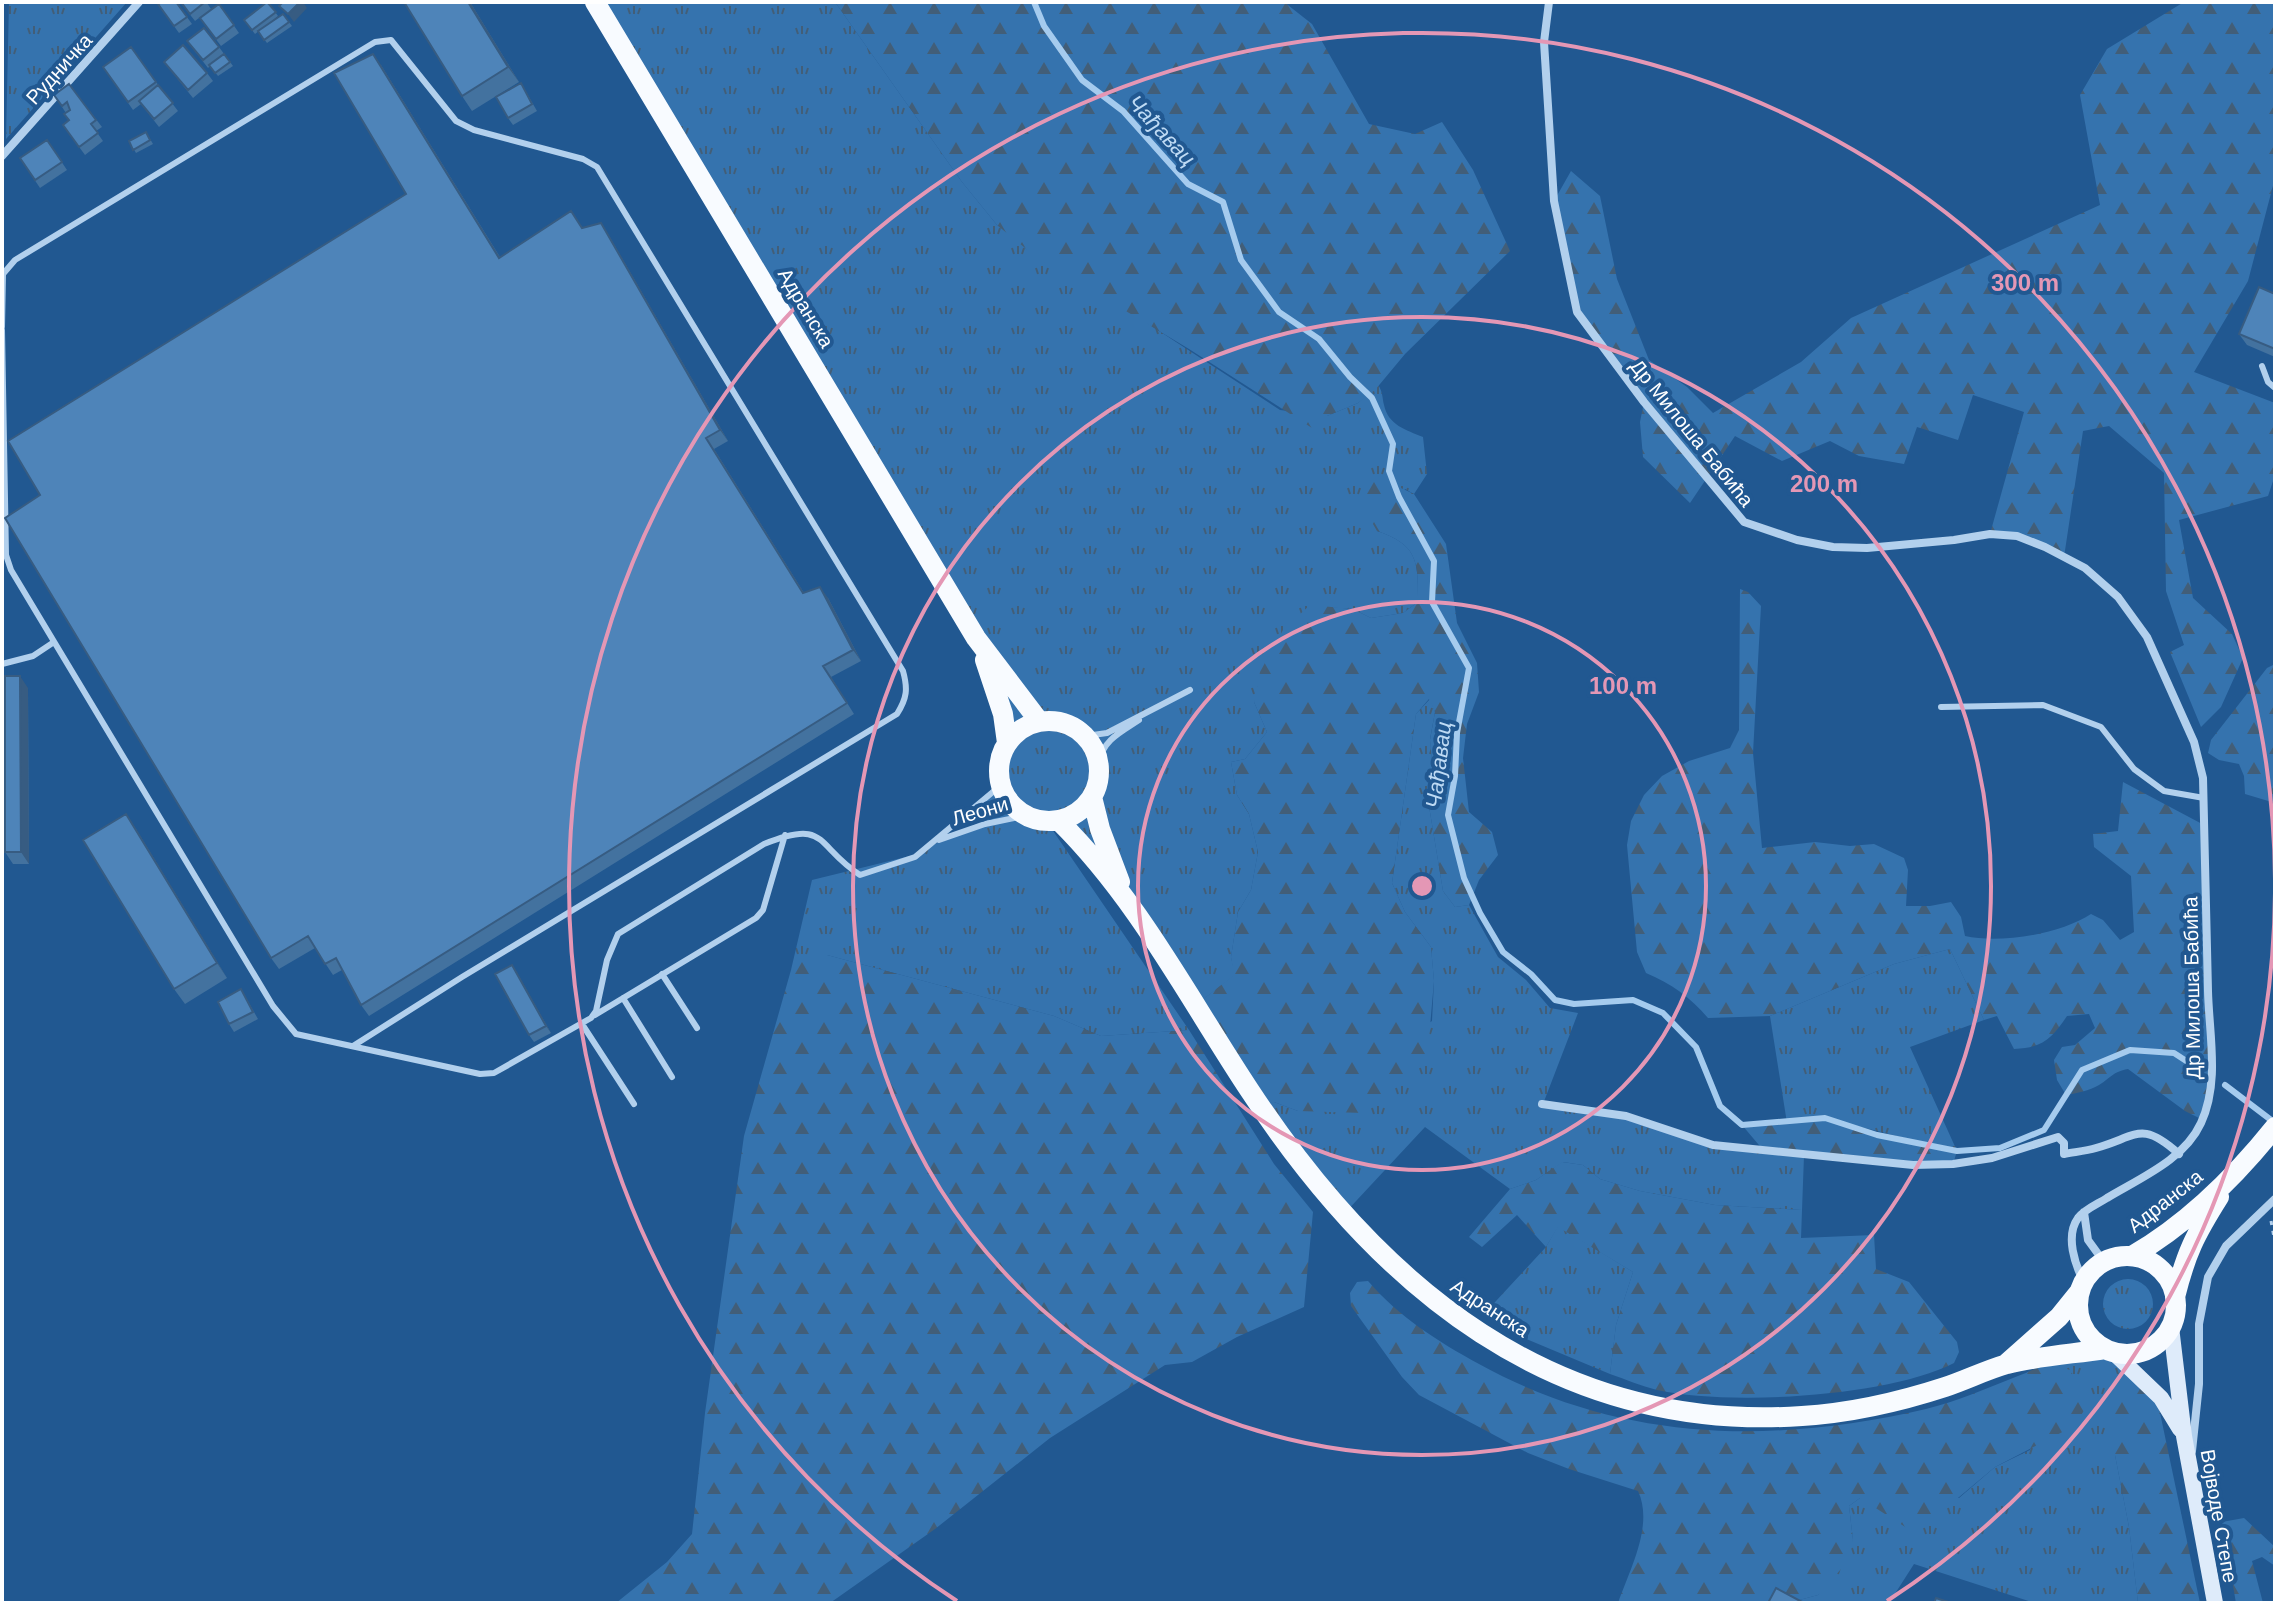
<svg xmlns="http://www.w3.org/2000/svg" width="2277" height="1605" font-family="Helvetica,sans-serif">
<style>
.grass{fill:url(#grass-tufts)}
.forest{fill:url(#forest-firs)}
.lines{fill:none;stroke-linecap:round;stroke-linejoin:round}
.stream{stroke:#a5cbee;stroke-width:6}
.path{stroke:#b2d0ed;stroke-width:3;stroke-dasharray:4 6;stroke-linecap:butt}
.lane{stroke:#b2d0ed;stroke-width:6}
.street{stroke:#b2d0ed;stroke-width:8}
.secondary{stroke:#deebfa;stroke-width:16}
.primary{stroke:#f8fbff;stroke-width:20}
.wall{fill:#43729f}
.shaded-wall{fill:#375c82}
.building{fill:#4e84b9;stroke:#375c82;stroke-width:2}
.ring{fill:none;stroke:#e497b5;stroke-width:4}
.labels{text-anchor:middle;stroke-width:8;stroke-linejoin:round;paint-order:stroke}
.street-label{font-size:20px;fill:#fff;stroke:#215891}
.water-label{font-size:22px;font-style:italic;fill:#bedaf4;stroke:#215891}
.centre{fill:#e497b5;stroke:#215891;stroke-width:4}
.ring-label{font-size:24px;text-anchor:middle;font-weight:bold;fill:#e497b5;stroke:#215891;stroke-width:8;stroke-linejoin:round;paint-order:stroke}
</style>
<defs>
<pattern id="grass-tufts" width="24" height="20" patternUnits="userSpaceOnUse" patternTransform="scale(2)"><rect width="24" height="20" fill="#3573ae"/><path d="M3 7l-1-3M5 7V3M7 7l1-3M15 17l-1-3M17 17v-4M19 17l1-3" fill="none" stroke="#425e78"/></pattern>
<pattern id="forest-firs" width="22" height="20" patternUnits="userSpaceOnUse" patternTransform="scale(2)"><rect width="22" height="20" fill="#3573ae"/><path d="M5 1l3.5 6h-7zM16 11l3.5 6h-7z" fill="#425e78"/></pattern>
</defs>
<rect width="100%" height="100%" fill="#215891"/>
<!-- grass -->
<path class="grass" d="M9,2H127L6,139Z
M595,2H835L962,182L997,225L1280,410L1327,416L1358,403L1378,385C1383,392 1382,397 1384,405C1388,425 1406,430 1423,437L1427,474L1414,494L1405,489L1377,531C1419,545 1418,563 1418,602L1403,613L1371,618L1353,609L1310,606L1254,702L1267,732L1245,759L1231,762L1237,795L1249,814L1258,852L1251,890L1238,912L1231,957L1235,975L1197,1004L1129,904L1103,839L1086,849L1067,818C1139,777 1075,684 1010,738L990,673Z
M1430,699L1435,712L1430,739L1434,780L1429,806L1443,891L1455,907L1469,905L1498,957L1526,980L1550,1008L1578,1013L1543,1104L1626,1116L1713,1145L1804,1155L1802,1210L1715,1205L1640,1191L1600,1179L1583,1165L1563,1162L1536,1180L1510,1189L1425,1127L1343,1215L1274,1126V1102L1298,1111L1432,1021L1434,981L1431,947L1405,912L1392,883L1416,714Z
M1008 772a41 41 0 1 1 82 0a41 41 0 1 1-82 0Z
M1000,786C1011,807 1023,818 1047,822L1189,1030L1101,1036L1054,1016L827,955L791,970L812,880L918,854L947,837L984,823L973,810Z
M1950,949L1984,1020L1910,1047L1957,1151L1825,1118L1787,1123L1770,1016L1894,964Z
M1558,1226L1633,1272L1616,1325L1610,1374L1505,1330L1484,1314L1546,1247Z
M2103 1304a25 25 0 1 1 50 0a25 25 0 1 1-50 0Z
M2105,1357L2118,1363L2148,1394L2115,1455L2129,1527L2138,1603H2035L1914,1564L1889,1603H1788L1818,1595L1853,1540L1849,1506L1860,1498H1959L1995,1467L2030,1450L2048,1365Z"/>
<!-- forest -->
<path class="forest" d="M835,2H1284L1312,24L1369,124L1415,134L1442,122L1473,170L1510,251L1405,354L1375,390L1358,403L1327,416L1312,428L1189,349L1036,257L997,225L962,182Z
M2184,2H2275V178L2248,281L2194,372L2275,403V475L2268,496L2179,520L2193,598L2232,634L2243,658L2221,707L2201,727L2170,652L2184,645L2166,591L2164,473L2109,426L2083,431L2064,557L2017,536L1990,534L2024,412L1973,395L1958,440L1917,427L1904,464L1859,456L1830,441L1782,461L1735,436L1690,503L1643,457L1640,422L1644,402L1577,312L1554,201L1571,171L1600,196L1617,279L1649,360L1687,387L1713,413L1801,362L1851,318L2100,205L2080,95L2107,49Z
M1377,477L1414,494L1446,544L1457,623L1477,663L1479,692L1467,724L1463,758L1469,812L1492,832L1498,855L1479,880L1469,905L1455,907L1443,891L1429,806L1434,780L1430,740L1435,712L1429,699L1416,714L1392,883L1405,912L1431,947L1434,981L1427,1061L1364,1113L1298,1111L1274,1102V1126L1197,1004L1234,975L1231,957L1238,912L1251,890L1258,852L1249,814L1237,795L1231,762L1245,759L1267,732L1254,702L1260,672L1283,630L1310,605L1353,609L1371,618L1403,613L1418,602C1418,563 1419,545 1377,531L1362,505L1363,482Z
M1740,589L1748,592L1761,606L1753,753L1762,848L1815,842L1850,846L1874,844L1904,858L1908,870L1906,906H1930L1951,902L1961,917L1965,936C2000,944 2061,934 2091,914L2103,920L2120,940L2134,932L2131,876L2094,847L2093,834L2118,831L2123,782L2204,825L2213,1061L2203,1120L2185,1111L2128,1069C2112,1072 2112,1077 2099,1085C2089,1091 2077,1093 2066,1095L2057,1080L2054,1060L2062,1047L2075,1045L2095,1028L2089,1014L2067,1016C2052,1038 2043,1048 2014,1049L1997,1016L1984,1020L1950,949L1894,964L1770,1016L1708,1018C1690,997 1672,984 1646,973L1637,952L1627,845L1631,821L1644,795L1662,776L1689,761L1730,748L1739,730Z
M2275,664V803L2245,794L2244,776L2239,764L2219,760L2208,753L2211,740L2267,668Z
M808,954L827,955L1054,1016L1101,1036L1189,1030L1274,1164L1313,1212L1304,1307L1237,1337L1192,1362L1165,1365L1050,1438L935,1529L830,1603H616L667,1562L692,1534L705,1413L744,1136L791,970Z
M1825,1118L1877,1135L1957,1151L1953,1164L1764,1151L1742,1125Z
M1562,1162L1583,1165L1600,1179L1640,1191L1715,1205L1802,1210L1801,1238L1874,1235L1876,1269L1909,1282L1957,1342L1959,1352L1954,1363C1888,1397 1729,1406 1657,1390C1641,1386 1625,1379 1610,1374L1616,1325L1633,1272L1558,1227L1546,1247L1517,1215L1482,1247L1469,1237L1510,1189L1536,1180Z
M1368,1281C1399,1317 1437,1341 1479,1364C1621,1442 1771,1445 1926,1409C1958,1401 1988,1388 2018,1376C2027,1373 2037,1367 2046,1365C2053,1364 2063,1368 2070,1370L2082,1389L2087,1406L2074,1426L1995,1467L1940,1513L1910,1530L1860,1498L1849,1506L1853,1540L1849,1560L1818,1595L1788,1603H1618C1630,1569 1654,1525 1638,1491L1569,1469L1528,1453L1419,1395L1402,1377L1351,1306L1350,1293L1357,1282Z
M2126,1385C2142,1385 2150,1396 2159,1408L2200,1603H2138L2129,1527L2115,1455V1390Z
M2244,1518L2275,1547V1566L2262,1557L2252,1561L2263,1603H2236L2222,1522Z"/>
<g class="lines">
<!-- stream -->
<path class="stream" d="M1034,2L1044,26L1082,80L1123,111L1188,184L1223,202L1241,260L1279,312L1319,339L1350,377L1372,398L1393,444L1389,471L1399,497L1434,561L1432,602L1469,668L1457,733L1455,776L1448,815L1464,878L1480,913L1503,952L1531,974L1555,1000L1574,1004L1633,1000L1663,1013L1696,1047L1720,1106L1742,1125L1825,1118L1877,1135L1957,1151L2000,1148L2044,1130L2082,1070L2130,1050L2174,1053L2197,1068
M2225,1085L2275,1123"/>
<!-- path -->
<path class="path" d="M2271,1221L2275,1243"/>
<!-- lane -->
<path class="lane" d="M2,327L3,274L15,260L375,42L391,40L456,121L474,130L583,159L597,167L903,671C908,689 907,698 897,714L462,977L353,1046
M2,330L6,555L11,570L273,1006L296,1034L480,1074L494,1073L591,1018L596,1011L607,960L618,934L764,844C828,818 815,846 860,875L915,857L1000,786
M2262,366L2268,382L2275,388
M2,664L33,656L54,642
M1941,707L2043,705L2101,727L2134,769L2164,791L2204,798
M1079,730L1093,735L1107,733L1190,690
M1099,762C1103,740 1121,732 1139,720
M939,840L985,824L1024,816
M662,974L697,1028
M623,998L672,1077
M595,1015L756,918L763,910L785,835
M582,1024L634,1104"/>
<!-- street -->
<path class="street" d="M1549,2L1544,42L1554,201L1577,312L1644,402L1744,522L1797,540L1833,547L1867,548L1954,540L1990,534L2017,536L2045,547L2085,568L2118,597L2147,637L2194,742L2203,778C2205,849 2206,920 2208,991C2209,1034 2220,1082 2201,1123C2184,1160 2140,1178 2107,1198C2098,1204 2085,1209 2078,1218C2065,1236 2075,1265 2084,1282
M2,156L139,2
M1542,1104L1626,1116L1713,1145L1913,1165L1953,1164L1992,1158L2058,1137L2064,1143V1154C2074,1152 2086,1151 2096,1148C2138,1136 2141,1120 2179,1154
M2084,1212L2088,1240L2104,1262
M2192,1451L2199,1384V1324L2208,1277L2226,1246L2275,1199"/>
<!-- secondary -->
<path class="secondary" d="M2171,1327L2184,1436L2215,1603
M2113,1352L2161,1398L2180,1429"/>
<!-- primary -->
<path class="primary" d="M595,2L976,638L1039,721
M985,660L1003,714L1007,743
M999 771a50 50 0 1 1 100 0a50 50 0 1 1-100 0Z
M1092,797L1100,829L1120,882
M1059,821C1138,899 1189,999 1250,1091C1379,1287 1554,1433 1802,1416C1850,1413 1899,1402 1945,1387C1966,1380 1986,1370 2007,1364C2039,1356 2073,1354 2105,1349
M2132,1256C2187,1224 2235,1177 2275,1127
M2078 1305a49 49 0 1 1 98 0a49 49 0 1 1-98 0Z
M2175,1297C2186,1253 2195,1235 2219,1197
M2006,1364L2059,1317L2080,1291"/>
</g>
<!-- wall -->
<path class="wall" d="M176,2L192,24L179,33L158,4Z
M180,2H208L207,3L211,9L195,21Z
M268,2L278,16L255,34L244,20Z
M470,2L519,82L472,111L462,96Z
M219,4L239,33L221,46L200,18Z
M283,14L292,26L267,43L258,31Z
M187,41L219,47L233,66L218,76L210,66L208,68Z
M131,47L159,86L178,111L159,127L141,104L133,110L103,67Z
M164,62L207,73L213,81L193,98Z
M381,65L500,257L583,228L608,234L728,441L714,449L804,593L828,598L861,661L831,677L854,714L369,1016L361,1005L342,970L333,975L315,948L279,969L271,958L40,495L406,194Z
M521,83L537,111L513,125L508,118Z
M69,84L102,127L96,131L103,141L85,155L63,125L69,120L66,113L54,95Z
M146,132L153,144L136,153L129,141Z
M47,140L67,170L40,188L20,158Z
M2275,294V357L2247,345L2239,334Z
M28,688L29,864H13L5,852Z
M126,814L136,829L227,978L185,1004L174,989Z
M512,965L551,1033L534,1042L529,1035Z
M241,989L258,1019L234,1032L229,1024Z"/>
<!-- shaded-wall -->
<path class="shaded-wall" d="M300,2H303L307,8L294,22L288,14Z
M468,2H470L519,82L508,67Z
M373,54L381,65L507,269L499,258Z
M601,223L608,234L728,441L720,430Z
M820,587L828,598L861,661L853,650Z
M20,676L28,688L29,864L21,852Z
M126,814L136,829L227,978L217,963Z
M512,965L517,972L551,1033L546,1026Z"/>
<!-- building -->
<path class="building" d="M162,2H176L187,17L174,26L158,4Z
M181,2H205L190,14Z
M267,2L276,12L252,30L244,20Z
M283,2H300L288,14L279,6Z
M404,2H468L508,67L462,96Z
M219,4L234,25L216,39L200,18Z
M283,14L289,22L264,40L258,31Z
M204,28L219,47L203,60L187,41Z
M183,45L207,73L188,90L164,62Z
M131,47L156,82L128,102L103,67Z
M224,54L230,62L215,73L209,65Z
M373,54L499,258L571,211L582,228L601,223L720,430L706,438L803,593L820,587L853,650L823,666L847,703L361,1005L336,958L325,964L308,936L271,958L5,518L40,495L8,441L406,194L334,73Z
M521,83L532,104L508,118L496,97Z
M69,84L96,120L91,124L98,133L79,147L63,125L69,120L64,114L70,110L67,102L62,106L54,95Z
M158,85L173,103L154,119L139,101Z
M146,132L150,140L133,150L129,141Z
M47,140L62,162L35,180L20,158Z
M2259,287L2275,294V349L2239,334Z
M5,676H20L21,852H5Z
M126,814L217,963L174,989L83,840Z
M512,965L546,1026L529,1035L495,974Z
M241,989L253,1012L229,1024L218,1002Z
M1776,1588L1804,1603H1768Z
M1936,1598L1951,1603H1934Z"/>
<!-- distance rings -->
<g class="ring">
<circle cx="1422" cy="886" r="284"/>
<circle cx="1422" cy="886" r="569"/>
<path d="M2275 893A853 853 0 0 1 1887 1601M957 1601A853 853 0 1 1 2275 879"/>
</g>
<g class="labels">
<!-- street labels -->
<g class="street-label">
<text transform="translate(59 69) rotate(-48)" y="7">Рудничка</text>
<text transform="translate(806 308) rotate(59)" y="7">Адранска</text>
<text transform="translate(1692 433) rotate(51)" y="7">Др Милоша Бабића</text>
<text transform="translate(980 811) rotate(-16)" y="7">Леони</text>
<text transform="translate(2192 988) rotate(-91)" y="7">Др Милоша Бабића</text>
<text transform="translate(2165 1201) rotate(-38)" y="7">Адранска</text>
<text transform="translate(1490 1308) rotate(33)" y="7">Адранска</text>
<text transform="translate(2219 1516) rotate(80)" y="7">Војводе Степе</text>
</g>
<!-- water labels -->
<g class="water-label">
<text transform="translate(1162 130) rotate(47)" y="8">Чађавац</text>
<text transform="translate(1438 765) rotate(-83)" y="8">Чађавац</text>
</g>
</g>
<circle cx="1422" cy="886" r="12" class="centre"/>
<g class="ring-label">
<text x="2025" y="291">300 m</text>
<text x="1824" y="492">200 m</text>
<text x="1623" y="694">100 m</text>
</g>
<!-- border -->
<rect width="2277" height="1605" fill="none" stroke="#ffffff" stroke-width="8"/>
</svg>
